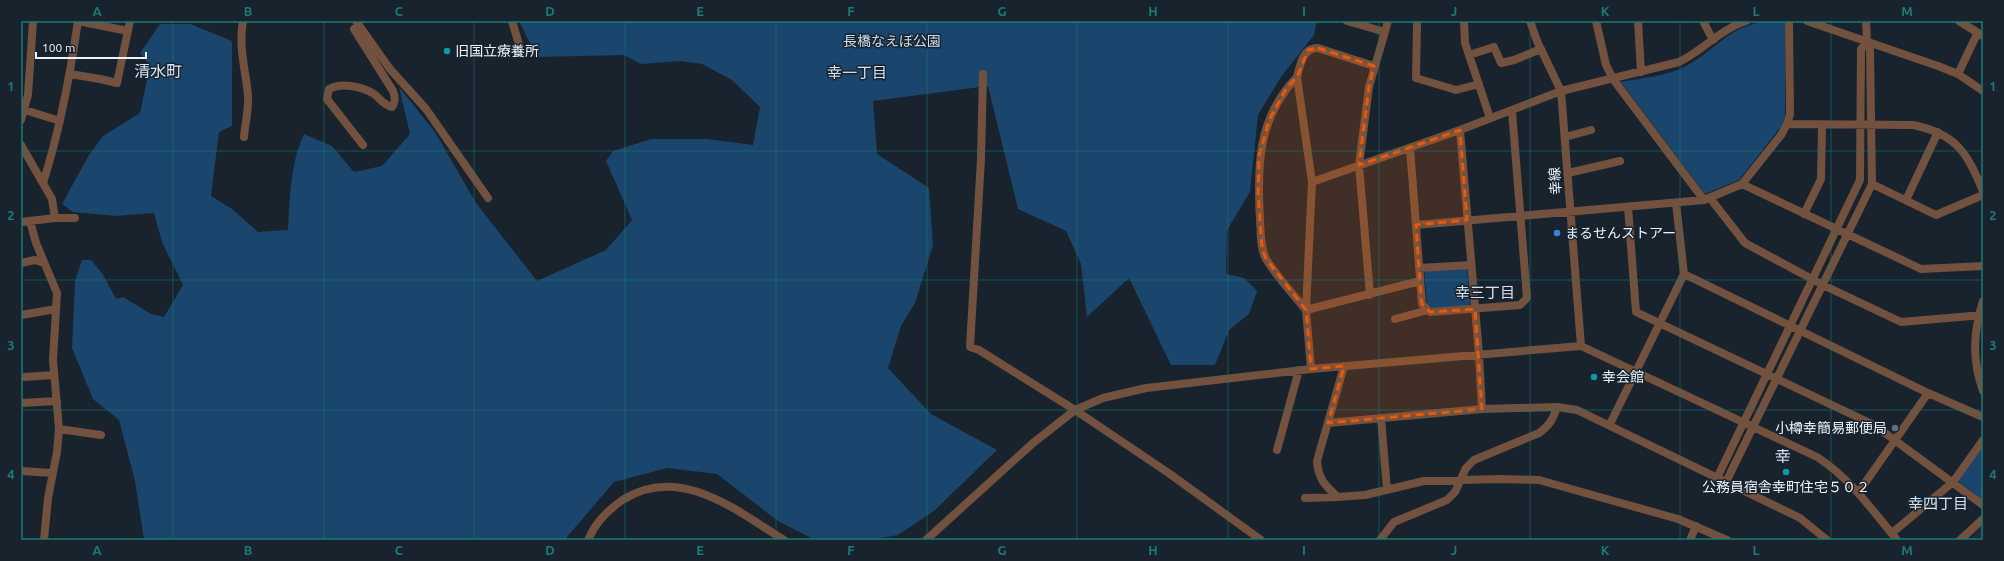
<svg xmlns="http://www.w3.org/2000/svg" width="2004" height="561" font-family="Ubuntu,'Noto Sans JP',sans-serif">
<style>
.built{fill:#1b2b3b}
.green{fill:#1a456c}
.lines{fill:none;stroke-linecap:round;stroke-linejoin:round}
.minor{stroke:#72513e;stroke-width:8}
.marked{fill:#e8590c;fill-opacity:0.2;stroke:#e8590c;stroke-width:3;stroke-dasharray:8 5;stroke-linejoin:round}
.grid{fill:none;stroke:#1a7c75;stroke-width:1;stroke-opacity:0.55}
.culture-dot{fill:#0f9aa8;stroke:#18232e;stroke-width:1.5}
.shop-dot{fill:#3f7fe0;stroke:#18232e;stroke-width:1.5}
.service-dot{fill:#5c6f8a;stroke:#18232e;stroke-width:1.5}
.labels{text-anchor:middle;stroke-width:3;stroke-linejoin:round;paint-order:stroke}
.park-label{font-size:14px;fill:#cde;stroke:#18232e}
.poi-label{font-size:14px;fill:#ebf3fb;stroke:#18232e;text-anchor:start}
.street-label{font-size:14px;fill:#ebf3fb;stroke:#18232e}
.neighbourhood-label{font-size:15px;fill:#d5e4f4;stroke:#18232e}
.quarter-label{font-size:16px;fill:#d5e4f4;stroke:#18232e}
.neatline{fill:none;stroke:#1a7c75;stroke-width:1.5}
.grid-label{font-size:13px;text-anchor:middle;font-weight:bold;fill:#1a7c75}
</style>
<rect width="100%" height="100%" fill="#18232e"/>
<!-- built -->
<path class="built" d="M1983,526V540H1968Z"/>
<!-- green -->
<path class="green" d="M519,21H1317L1314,35L1281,77L1258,115L1250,192L1227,230L1226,274L1244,278L1257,291L1249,314L1229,330L1215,365H1171L1129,278L1087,317L1081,264L1066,231L1018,209L988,86L873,101L877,154L929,188L933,245L915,303L901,326L888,368L931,414L997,450L934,511L898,535L870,540H815L778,521L717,474L667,468L614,482L567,537V540H144L135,481L119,420L93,399L72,348L75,281L82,260H91L102,273L116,299L123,297L151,314L164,317L183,285L162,242L154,213L116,216L73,212L62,204L89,155L103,136L140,113L150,66L140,53L160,24H190L232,41V126L219,132L211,196L232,209L258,232L288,230C290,198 290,164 304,134L332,146L354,172L382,166L410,134L399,87L435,132L476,203L537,281L606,250L632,220L606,161L613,151L651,139H707L753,145L760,107L732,80L702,64L679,61L641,64L624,55L537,57Z
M1763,21H1785V114L1783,124L1739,180L1705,194L1621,82C1642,78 1667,76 1686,66C1704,57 1717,42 1734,32C1743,27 1753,24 1763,21Z
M1464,268L1467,269L1470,303L1468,306L1432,308L1427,303L1424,271Z
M1983,444V500L1957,480Z"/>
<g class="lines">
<!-- minor -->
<path class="minor" d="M243,21C238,47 246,71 248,96C249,109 245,124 244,137
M356,21L390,69L426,109L488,198
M512,21L520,48
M1347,21L1385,32
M1464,21L1465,43L1490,118
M1530,21L1537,41L1561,91L1581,346
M1596,21L1606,65L1613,79L1704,200
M1638,21L1641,72
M1703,21L1713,40
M1807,21L1938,66L1958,74L1983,91
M1959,21L1983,36
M1417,24L1416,78L1456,90L1479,84
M359,25L354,29L393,91C395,97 396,101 392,107C383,105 381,99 374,94C363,87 342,82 329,89L327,99L363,145
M1469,55L1494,47L1501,63L1514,60L1541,49
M70,74L100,79L117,83L130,21
M983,74L981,159L970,347L979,350L1075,410L1170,474L1261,540
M1958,74L1977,34
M1297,77C1257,118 1257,167 1260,220C1261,233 1260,248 1266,259C1277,277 1293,294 1306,310L1420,281
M25,110L60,121
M21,120L28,95L33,21
M1787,124L1913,125C1957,134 1967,153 1983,191
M1460,130L1479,354L1482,409
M1565,137L1591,130
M21,145L52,199L55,218L21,222
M1410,148L1422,304L1430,312L1520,305L1527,298L1512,111
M1568,173L1620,161
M1312,182L1460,130L1561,91L1679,62C1702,51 1721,29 1746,21
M43,183C60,130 70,76 78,21L128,31
M1742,184L1921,269L1983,266
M1872,184L1936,215L1983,195
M1710,198L1745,243L1823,285L1901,322L1983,315
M1906,200L1938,132
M1628,207L1636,312L1874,425L1983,505
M1804,214L1821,179L1822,125
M55,218H75
M30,221L36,243L57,293L53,360L59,429L57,452L48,498L44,540
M1416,225L1704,200L1742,184L1781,135L1787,124L1790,114L1789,21
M21,263L35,260L44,263
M1419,268L1471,265
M1684,274L1928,393L1983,417
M1370,295L1359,165L1369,87L1388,21
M1983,301C1973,333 1972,360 1983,391
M21,315L56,309
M1395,319L1428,310
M1344,366L1317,461C1318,478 1325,486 1338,497L1365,495L1424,481L1500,479L1539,480L1678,519L1727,540
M1311,369L1306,310L1312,182L1297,77C1300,65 1303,47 1318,48L1374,66
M25,377L54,375
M21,403L57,401
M1381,418L1387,490
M1328,423L1482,409L1557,407L1577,410L1800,518L1827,540
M1610,424L1684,274L1676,203
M59,429L101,435
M1277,450L1299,370
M21,471L52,473
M1717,478L1860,180L1861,49L1867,42
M1726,482L1872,184L1870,49L1867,42L1866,21
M1858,493L1928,393
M1305,498L1338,497
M1892,533L1953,482L1983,440
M588,540C595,523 609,509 624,499C681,464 737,511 784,540
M926,540L1033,443L1075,410L1103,398L1146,388L1311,369L1581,346L1817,457C1850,478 1873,511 1897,540
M1380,540L1394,522L1447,500L1455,492L1466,468L1474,460L1539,433C1550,425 1553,419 1557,407
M1690,540L1696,526
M1960,540L1983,519"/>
</g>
<!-- marked area -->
<path class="marked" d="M1318,48L1374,66L1369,87L1359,165L1460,130L1467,220L1416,225L1420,281L1422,304L1430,312L1475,309L1482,409L1328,423L1344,366L1311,369L1306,310L1266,259L1262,249L1258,193L1259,156L1269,120L1287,87L1297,77L1308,50Z"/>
<!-- grid -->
<path class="grid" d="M173,21V540M324,21V540M474,21V540M625,21V540M776,21V540M927,21V540M1077,21V540M1228,21V540M1379,21V540M1530,21V540M1680,21V540M1831,21V540M21,151H1983M21,280H1983M21,410H1983"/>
<!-- markers -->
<g class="culture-dot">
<circle cx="447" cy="51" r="4"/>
<circle cx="1594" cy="377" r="4"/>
<circle cx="1786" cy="472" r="4"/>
</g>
<circle class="shop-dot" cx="1557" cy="233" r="4"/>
<circle class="service-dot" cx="1895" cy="428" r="4"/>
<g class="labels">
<!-- park labels -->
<g class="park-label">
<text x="892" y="46">長橋なえぼ公園</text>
</g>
<!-- poi labels -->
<g class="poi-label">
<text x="455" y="56">旧国立療養所</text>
<text x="1565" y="238">まるせんストアー</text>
<text x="1602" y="382">幸会館</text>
<text x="1887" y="433" text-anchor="end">小樽幸簡易郵便局</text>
<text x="1786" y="492" text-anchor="middle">公務員宿舎幸町住宅５０２</text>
</g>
<!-- street labels -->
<g class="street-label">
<text transform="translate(1555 181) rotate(-94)" y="5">幸線</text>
</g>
<!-- neighbourhood labels -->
<g class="neighbourhood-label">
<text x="857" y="78">幸一丁目</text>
<text x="1485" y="298">幸三丁目</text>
<text x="1938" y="509">幸四丁目</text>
</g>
<!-- quarter labels -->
<g class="quarter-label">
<text x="158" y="77">清水町</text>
<text x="1783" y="462">幸</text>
</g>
</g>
<!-- border -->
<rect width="2004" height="561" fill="none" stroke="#18232e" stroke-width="44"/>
<!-- scale -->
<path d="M36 52v6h110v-6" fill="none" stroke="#ebf3fb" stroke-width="2"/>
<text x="42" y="52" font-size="12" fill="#ebf3fb" stroke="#18232e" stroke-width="3" paint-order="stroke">100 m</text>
<rect x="22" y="22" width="1960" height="517" class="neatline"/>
<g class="grid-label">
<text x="97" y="16">A</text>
<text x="248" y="16">B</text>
<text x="399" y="16">C</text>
<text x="550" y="16">D</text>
<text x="700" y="16">E</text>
<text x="851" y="16">F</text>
<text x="1002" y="16">G</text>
<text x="1153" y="16">H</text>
<text x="1304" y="16">I</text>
<text x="1454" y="16">J</text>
<text x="1605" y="16">K</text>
<text x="1756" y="16">L</text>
<text x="1907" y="16">M</text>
<text x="11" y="91">1</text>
<text x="1993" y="91">1</text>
<text x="11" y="220">2</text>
<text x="1993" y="220">2</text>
<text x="11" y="350">3</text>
<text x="1993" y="350">3</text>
<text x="11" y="479">4</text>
<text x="1993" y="479">4</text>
<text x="97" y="555">A</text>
<text x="248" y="555">B</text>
<text x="399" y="555">C</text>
<text x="550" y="555">D</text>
<text x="700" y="555">E</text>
<text x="851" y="555">F</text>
<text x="1002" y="555">G</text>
<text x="1153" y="555">H</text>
<text x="1304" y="555">I</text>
<text x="1454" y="555">J</text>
<text x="1605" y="555">K</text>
<text x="1756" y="555">L</text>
<text x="1907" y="555">M</text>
</g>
</svg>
